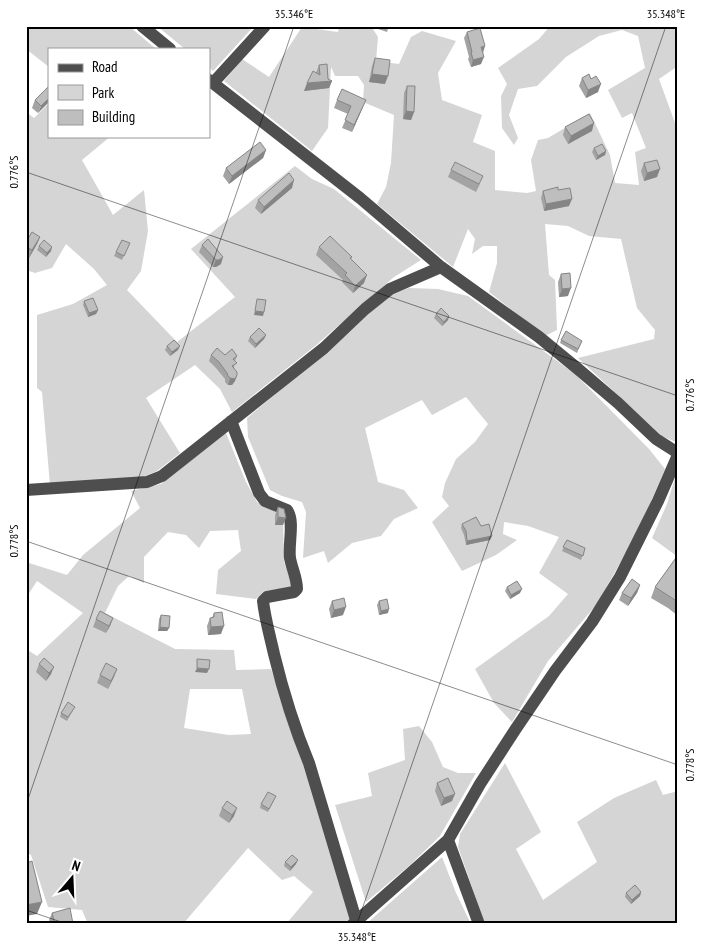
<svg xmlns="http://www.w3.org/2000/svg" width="704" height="950" font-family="'PT Sans Narrow',sans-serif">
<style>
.green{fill:#d5d5d5;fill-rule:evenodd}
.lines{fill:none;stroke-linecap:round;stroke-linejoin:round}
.minor{stroke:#4e4e4e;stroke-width:12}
.wall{fill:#a3a3a3}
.shaded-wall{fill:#858585}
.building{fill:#bebebe;stroke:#858585}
.ticks{fill:none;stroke:#000;stroke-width:1;stroke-opacity:0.45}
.neatline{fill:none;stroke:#000;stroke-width:2}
.ticks-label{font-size:12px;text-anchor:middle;fill:#000}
</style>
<rect width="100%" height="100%" fill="#fff"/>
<!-- green -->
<path class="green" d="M26,26H129L156,49H49V67L26,49Z
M157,26H254L213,71L209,67V49H185Z
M339,26H371L378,37L376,61L399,64L411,37L422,31L456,41L438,73L442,100L482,115L473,142L495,151V190L527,193L536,191L531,160L538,140L548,138L590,113L610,155L615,183L639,185L635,152L646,148L632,113L622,118L608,90L645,68L638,36L622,30L599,36L566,57L537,86L518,89L509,115L518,138L514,145L502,128L501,96L507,84L498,68L539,39L550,26H678V66L659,79L678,131V443L662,436L578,358L654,339L655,330L637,308L621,239L589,236L568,226L545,224L549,275L555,280L557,330L545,336L489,292L497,263V246H483L472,254L475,239L468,229L453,267L377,204L386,187L391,163L394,115L363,102L364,85L358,76H335L331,67L328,128L312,151L224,81L242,59L269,77L302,27L338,32Z
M49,103V136H111L82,160L113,215L144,190L148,231L141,271L127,290L177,342L235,297L191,249L295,166L312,179L334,189L421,260L394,277L315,346L232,412L220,389L195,365L146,398L180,453L157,471L141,478L50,485L42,392L37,388V315L73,304L107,285L94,269L66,244L52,268L35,273L26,270V112L34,118Z
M409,288L438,289L468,296L575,374L649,449L665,469L638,531L597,604L548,661L512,722L494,703L475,669L549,616L568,594L539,573L559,537L528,526L504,522L503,534L517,540L496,555L462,571L432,522L449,506L442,497L445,483L456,459L475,442L488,424L466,397L432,415L422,400L365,428L378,482L404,490L418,508L394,519L381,536L352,543L328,563L324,551L303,558L306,512L302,502L282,496L270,490L248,437L247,418L335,344L381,302L393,293Z
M226,433L246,482L257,502L283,516L284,562L293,587L264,591L256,599L216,594L218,570L241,551L238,530L210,531L199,548L186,535L168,532L144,557V583L129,576L118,586L105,613L175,649L234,650L236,670L271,669L305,764L352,920L348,924H286L313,892L294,876L282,880L248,848L183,924H88L82,910L48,907L31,855L26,852V649L37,656L83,613L37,581L26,598V562L67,575L83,555L140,508L131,491L161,484ZM190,689H242L251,734L229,735L184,728Z
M678,468V557L652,538L667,504Z
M419,726L432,742L443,767L458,773H476L440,836L410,865L366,902L335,805L372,796L368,773L405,760L403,729Z
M505,763L541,832L516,849L543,900L597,862L577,822L614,798L656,780L663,795L678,791V924H485L458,847L460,834Z
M442,857L456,893L471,924H366Z"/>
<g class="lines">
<!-- minor -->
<path class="minor" d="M142,26L170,49
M209,80L360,198L441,267L539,337L578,369L618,403L656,439L678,453
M213,83L265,26
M231,421L259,493L265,501L287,510C295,521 288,544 290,558C292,569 297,578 297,589L294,592L267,597L263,601C265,619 270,636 274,654C283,691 294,727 309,763L356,920
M26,490L147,482L162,476L324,348L365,309L390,289L441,267
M353,924L448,840
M479,924L448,840L480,784L515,730L555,671L592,622L620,577L658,501L678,455"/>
</g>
<!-- wall -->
<path class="wall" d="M379,26H389L387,32L378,29Z
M467,32L483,53L481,64L471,67L468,59L469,57L464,38Z
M375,58L385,84L369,82L372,66Z
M319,65L328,79L332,81L329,88L304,91L316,73Z
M582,78L598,92L586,98L579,86Z
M49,86L38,113L32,108L35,100Z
M407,86L414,112L411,120L403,119L404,93Z
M337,100L363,107L352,132L342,128L348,114L334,108Z
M565,127L592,131L568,144L563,135Z
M594,148L606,151L605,155L596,160L592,152Z
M266,150L263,158L229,184L223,176L226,168Z
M644,163L657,177L644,181L641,171Z
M451,170L480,184L476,192L448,177Z
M292,188L261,214L255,208L258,200Z
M558,190L569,206L544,211L541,198L543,191Z
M40,237L37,244L29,258L26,256V242Z
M202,245L221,264L216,267H213L199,252Z
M39,246L51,251L46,257L37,250Z
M128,247L122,260L114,256L116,252Z
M319,247L352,257L351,259L364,283L353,293L342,282L343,280L316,255Z
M561,274L568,296L559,297L558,282Z
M84,301L98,310L96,314L88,317L83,305Z
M436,314L449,316L448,320L442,326L434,318Z
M266,335L264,339L255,348L248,341L250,337Z
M561,340L582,341L577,353L560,343Z
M167,346L178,350L170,356L165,350Z
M211,355L237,356L235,361L234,369L237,375L235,381L232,385H228L225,382V379L216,368L209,361Z
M278,507L283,525H275V515Z
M462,524L481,526L492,536L490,540L466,545L464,535L461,528Z
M567,540L585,548L581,560L562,551Z
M678,555V616L668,608L651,598L655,587Z
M640,585L637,593L628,606L619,600L622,593Z
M507,587L520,593L510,599L505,591Z
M332,601L343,615L331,618L329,609Z
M379,601L388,613L379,615L377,605Z
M214,613L221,634L208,635L207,626L210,618H212Z
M161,615L169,628L167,631H158L159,619Z
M113,618L110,626L106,633L93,627L96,619Z
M39,664L51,674L46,681L36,672Z
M117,669L108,689L97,683L100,675Z
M73,710L67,721L60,717L61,713Z
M437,783L452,801L441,806L435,791Z
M276,796L268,812L260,808L261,804Z
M222,808L234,816L229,823L219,816Z
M285,862L296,864L290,871L284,866Z
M641,892L640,896L631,904L625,897L626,893Z
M52,913L73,924H50L49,920Z"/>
<!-- shaded-wall -->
<path class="shaded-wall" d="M485,46L483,53L481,47Z
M484,57L481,64L471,67L473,60Z
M372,74L388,76L385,84L369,82Z
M332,81L329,88L304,91L307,83Z
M601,84L598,92L586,98L588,90Z
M49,98V102L38,113L41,106Z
M366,100L363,107L352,132L354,125Z
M406,111L414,112L411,120L403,119Z
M594,123L592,131L568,144L571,136Z
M266,150L263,158L229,184L232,176Z
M606,151L605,155L596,160L598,156Z
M660,169L657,177L644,181L647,173Z
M294,180L292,188L261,214L264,207Z
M572,199L569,206L544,211L546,204Z
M40,237L37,244L29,258L32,250Z
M52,247L51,251L46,257L47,253Z
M223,257L221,264L216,267H213L216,260Z
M367,275L364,283L353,293L355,286Z
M571,288L568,296L559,297L562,289Z
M98,310L96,314L88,317L89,313Z
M255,311L264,312L263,316L254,315Z
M449,316L448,320L442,326L444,322Z
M266,335L264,339L255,348L256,344Z
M180,346L178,350L170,356L172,352Z
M237,375L235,381L232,385H228L230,378Z
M278,517L286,518L283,525H275Z
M492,536L490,540L466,545L467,541Z
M640,585L637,593L628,606L631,598Z
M522,589L520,593L510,599L511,595Z
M346,607L343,615L331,618L334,610Z
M389,609L388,613L379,615L381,611Z
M113,618L110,626L106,633L109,626Z
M224,626L221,634L208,635L211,627Z
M160,627L169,628L167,631H158Z
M54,667L51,674L46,681L49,673Z
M197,668L209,669L207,673L195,672Z
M117,669L114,677L108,689L111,681Z
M455,794L452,801L441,806L444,798Z
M237,808L234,816L229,823L232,815Z
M298,860L296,864L290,871L291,867Z
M641,892L640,896L631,904L632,900Z
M42,902L37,914L26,916V905Z"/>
<!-- building -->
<path class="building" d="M480,28L485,46L481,47L484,57L473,60L471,52H472L467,32Z
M375,58L390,60L388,76L372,74Z
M327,64L328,79L332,81L307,83L313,71L320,75L319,65Z
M589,74L591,79L596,76L601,84L588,90L582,78Z
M49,86V98L41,106L35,100Z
M407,86H415L414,112L406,111Z
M342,89L366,100L354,125L345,120L351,106L337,100Z
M589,114L594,123L571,136L565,127Z
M260,142L266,150L232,176L226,168Z
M602,144L606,151L598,156L594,148Z
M657,160L660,169L647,173L644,163Z
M455,162L483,176L479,184L451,170Z
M289,173L294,180L264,207L258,200Z
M558,187V190L570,188L572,199L546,204L543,191Z
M32,232L40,237L32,250L26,247V242Z
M330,236L352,257L350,258L367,275L355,286L345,275L347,273L319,247Z
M208,239L223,257L219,260H216L202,245Z
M44,240L52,247L47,253L39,246Z
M122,240L130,243L124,256L116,252Z
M570,273L571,288L562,289L561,274Z
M93,298L98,310L89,313L84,301Z
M257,299L266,300L264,312L255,311Z
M441,308L449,316L444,322L436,314Z
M259,328L266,335L256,344L250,337Z
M566,331L582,341L578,349L561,340Z
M174,340L180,346L172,352L167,346Z
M217,348L225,355L232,349L237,356L233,359L237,363L232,366L237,372V375L235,379L230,378L228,376L227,373L219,362L211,355Z
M278,507L284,509L286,518L278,517Z
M476,517L481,526L489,524L492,536L467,541L466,531L462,524Z
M567,540L585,548L583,556L563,547Z
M678,555V602L655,587Z
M632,579L640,585L631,598L622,593Z
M517,581L522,589L511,595L507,587Z
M344,598L346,607L334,610L332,601Z
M387,599L389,609L381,611L379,601Z
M100,611L113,618L109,626L96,619Z
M222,612L224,626L211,627L210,618L214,617V613Z
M161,615L170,616L169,628L160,627Z
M44,658L54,667L49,673L39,664Z
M197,659L210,660L209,669L197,668Z
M106,663L117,669L111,681L100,675Z
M68,702L75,707L68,717L61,713Z
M448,778L455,794L444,798L437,783Z
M268,792L276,796L269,809L261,804Z
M227,801L237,808L232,815L222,808Z
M292,855L298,860L291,867L285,862Z
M32,861L42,902L26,905V863Z
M635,885L641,892L632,900L626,893Z
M70,908L73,924H55L52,913Z"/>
<!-- ticks -->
<path class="ticks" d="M676,26L678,27M26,172L678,396M26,541L678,765M26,805L294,26M26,910L67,924M357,924L666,26"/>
<!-- border -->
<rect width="704" height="950" fill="none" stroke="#ffffff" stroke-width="55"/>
<!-- legend -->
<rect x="48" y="48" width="162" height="90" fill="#ffffff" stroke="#999999"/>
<rect x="58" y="64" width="25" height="8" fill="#4e4e4e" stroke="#999999"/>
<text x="92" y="72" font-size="15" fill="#000000">Road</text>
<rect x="58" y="85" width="25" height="15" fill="#d5d5d5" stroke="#999999"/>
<text x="92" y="98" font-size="15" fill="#000000">Park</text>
<rect x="58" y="110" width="25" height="15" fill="#bebebe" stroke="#999999"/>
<text x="92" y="122" font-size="15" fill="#000000">Building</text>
<!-- north arrow -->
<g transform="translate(72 878) rotate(19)" stroke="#ffffff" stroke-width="4" paint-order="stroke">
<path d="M0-4L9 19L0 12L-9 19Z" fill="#000000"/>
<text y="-8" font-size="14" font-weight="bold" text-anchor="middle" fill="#000000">N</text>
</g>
<rect x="28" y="28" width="648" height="894" class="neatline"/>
<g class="ticks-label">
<text x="294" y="18">35.346°E</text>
<text x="666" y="18">35.348°E</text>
<text transform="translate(14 172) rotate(-90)" y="4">0.776°S</text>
<text transform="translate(690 395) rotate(-90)" y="4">0.776°S</text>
<text transform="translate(14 541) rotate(-90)" y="4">0.778°S</text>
<text transform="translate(690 765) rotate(-90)" y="4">0.778°S</text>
<text x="357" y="941">35.348°E</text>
</g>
</svg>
